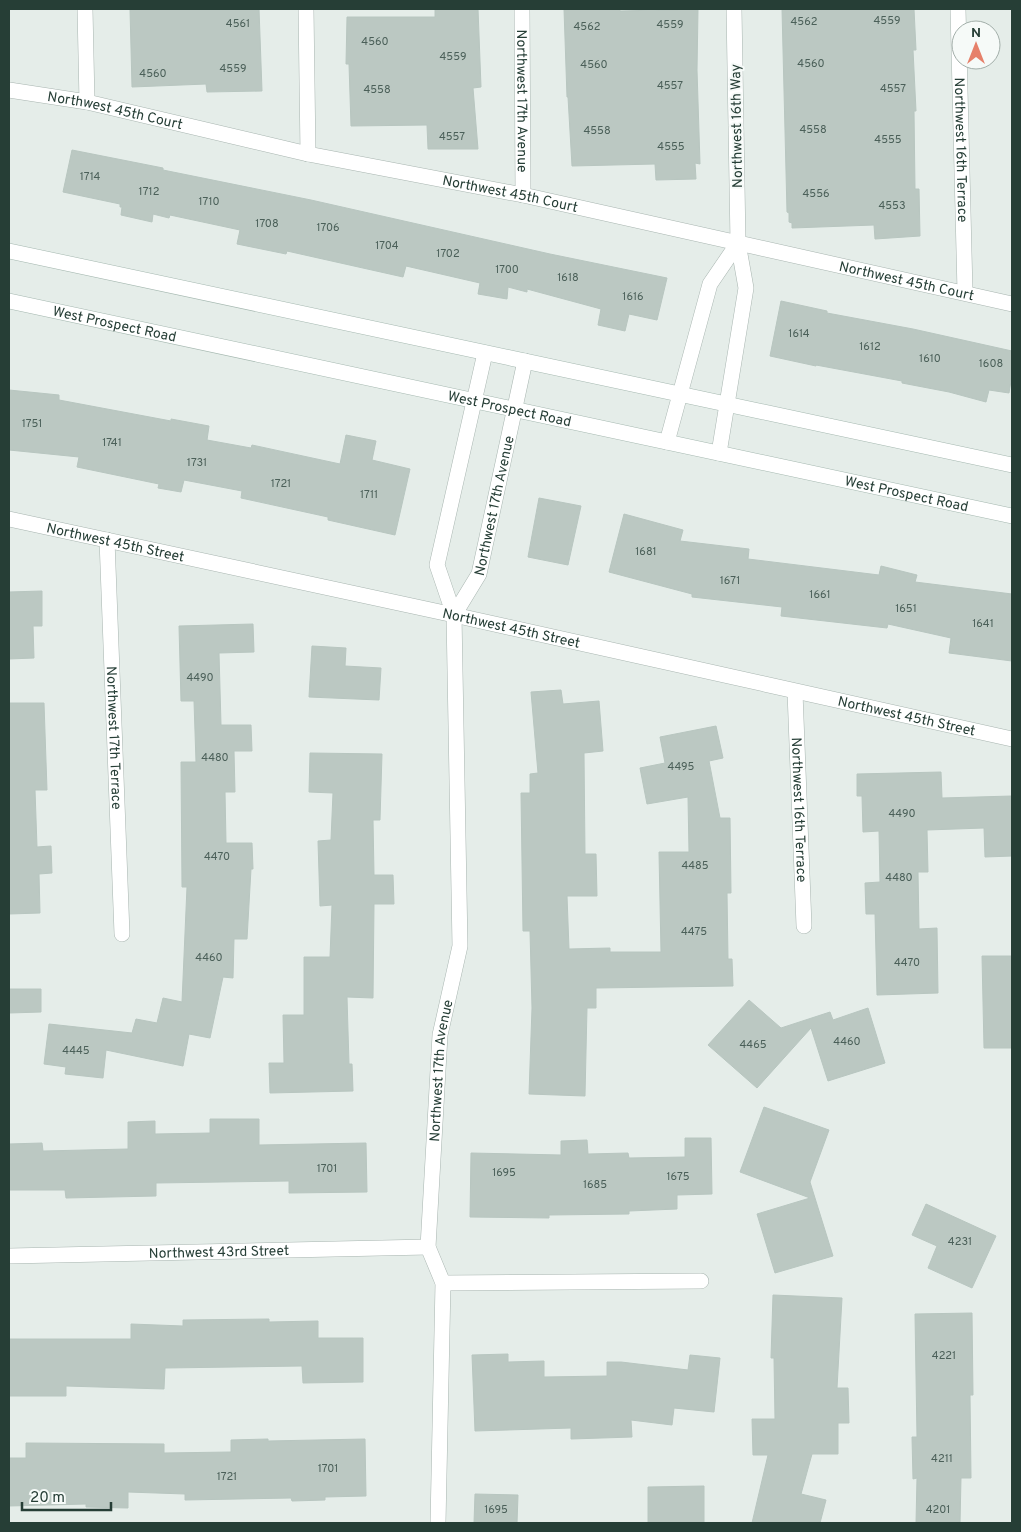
<svg xmlns="http://www.w3.org/2000/svg" width="1021" height="1532" font-family="Overpass,sans-serif">
<style>
.building{fill:#bbc8c2;stroke:#b8c6c0}
.lines{fill:none;stroke-linecap:round;stroke-linejoin:round}
.street-casing{stroke:#a8b5b0;stroke-width:16}
.secondary-casing{stroke:#a5b8b0;stroke-width:16}
.street{stroke:#fff;stroke-width:15}
.secondary{stroke:#fff;stroke-width:15}
.labels{text-anchor:middle;stroke-width:4;stroke-linejoin:round;paint-order:stroke}
.number-label{font-size:11px;fill:#4b6059}
.street-label{font-size:14px;fill:#263e36;stroke:#f6faf8}
</style>
<rect width="100%" height="100%" fill="#e5ede9"/>
<!-- building -->
<path class="building" d="M130,9H259L262,91L207,92L206,84L132,87Z
M435,9H478L481,87L473,88L478,149H428L427,125L351,126L349,64H346L347,17H435Z
M564,9H620V11L698,9L697,70L700,164L695,163L696,179L656,180L655,164L572,166L568,97H567Z
M782,9H914L916,50H913L916,111H914L915,189H919L920,236L875,239L874,225L792,228V223L789,222V213L787,212Z
M72,150L163,168V170L311,200L550,254L667,278L657,320L629,314L625,331L598,325L601,309L527,289V292L508,287L507,299L478,294L480,283L406,266L403,277L287,251L286,254L237,244L240,230L170,215L169,218L153,214L152,222L121,215L122,207H120V204L63,192Z
M781,301L827,311V313L913,329L1012,351V375L1009,393L989,390L986,402L949,392L902,383V381L816,365V366L770,356Z
M9,390L59,395V400L171,421V419L209,426L207,440L251,448L252,445L340,464L346,435L376,441L372,460L410,469L395,535L328,520V517L241,498L242,491L184,480L181,492L158,488L159,484L77,467L79,457L9,450Z
M539,498L581,506L568,565L528,557Z
M624,514L683,530L680,541L749,549L748,559L879,575L881,566L917,575L915,582L1012,594V661L949,653L951,638L888,624L887,628L781,616L782,607L692,597V594L609,572Z
M42,591V626H33L34,658L9,659V592Z
M253,624L254,652L219,653L221,725H251L252,751H234L235,792H225L226,843H252L253,869H251L247,939H234L233,978L223,977L210,1038L189,1034L183,1066L106,1050L103,1078L65,1074L66,1067L44,1064L49,1024L132,1033L136,1019L157,1023L163,998L182,1002L187,887H182L181,762H196L194,701H181L179,626Z
M312,646L346,648L345,666L381,668L379,700L309,697Z
M561,690L563,704L599,701L603,751L584,753L585,854H596L597,896H567L569,949L610,948V952H661L659,852H689L688,797L647,804L640,768L665,763L660,737L716,726L723,758L709,761L720,818H730L731,893H727L728,959H732L733,986L596,988V1008H587L585,1096L529,1094L532,1008L530,931H523L521,793H530V774L538,773L531,692Z
M9,703H44L47,790H35L37,847L51,846L52,873L39,874L40,913L9,914Z
M310,753L382,754L380,820H373L374,875H393L394,904H374L373,998L347,997L349,1064H352L353,1091L270,1093L269,1063H284L283,1015H304V957H330L332,905L320,906L318,841L331,840L333,793L309,792Z
M941,772L942,798L1012,796V856L985,857L984,828L927,830L928,872H918L919,929L937,928L938,993L877,995L875,914H866L865,883L880,882L879,831L863,832L862,796H857V774Z
M982,956H1012V1048H984Z
M9,989H41V1012L9,1013Z
M749,1000L781,1028L830,1012L833,1020L868,1008L885,1063L828,1081L811,1028L757,1088L708,1045Z
M764,1107L829,1130L810,1182L833,1256L775,1273L757,1214L810,1198L740,1172Z
M210,1119H259V1145L366,1143L367,1192L289,1193V1181L156,1183V1196L66,1198L65,1190H9V1144L42,1143L43,1151L128,1149V1122L155,1121V1134L210,1133Z
M685,1138H711L712,1194L677,1195V1209L629,1211V1214L549,1215V1218L470,1217L471,1153L561,1155V1141L587,1140L588,1154L628,1153L629,1158L685,1157Z
M926,1204L996,1236L972,1288L928,1268L937,1246L912,1235Z
M773,1295L842,1298L837,1388H848L849,1423H838V1454H812L801,1494L826,1500L820,1523H752L768,1455H753L752,1419H775L774,1358H771Z
M972,1313L973,1395H970L971,1478H961L960,1523H916L917,1478L913,1479L912,1437H917L915,1314Z
M269,1319V1322L318,1321V1338H363V1382L303,1383L302,1366L165,1368L164,1389L66,1386V1396H9V1339H131V1324L183,1326V1320Z
M508,1354V1362L544,1361V1377L607,1376V1362H621L688,1370L690,1355L720,1358L714,1412L674,1408L672,1425L631,1420L632,1437L571,1439V1428L475,1431L472,1355Z
M268,1439V1441L365,1439L366,1496L325,1497V1500L292,1501L291,1498L185,1500V1494L128,1492V1508L86,1507V1504L9,1506V1458H26V1443L164,1444V1453L231,1452V1440Z
M704,1486V1523H648V1487Z
M475,1494L518,1495L517,1523H474Z"/>
<g class="lines">
<!-- street casing -->
<g class="street-casing">
<g id="street">
<path d="M85,9L87,102"/>
<path d="M306,9L308,154"/>
<path id="s1" d="M522,9L523,195"/>
<path id="s2" d="M958,9L965,292"/>
<path id="s3" d="M9,90L87,102L308,154L523,195L1012,304"/>
<path d="M667,442L710,284L738,243"/>
<path d="M719,453L746,288L738,243L734,9"/>
<path id="s4" d="M9,519L454,615L1012,739"/>
<path id="s5" d="M107,540L122,934"/>
<path id="s6" d="M454,615L479,574L525,361"/>
<path id="s7" d="M795,692L804,926"/>
<path id="s8" d="M9,1256L428,1247"/>
<path d="M443,1283L701,1281"/>
<path id="s9" d="M438,1523L443,1283L428,1247L440,1035L460,946L454,615L437,565L485,353"/>
</g>
</g>
<!-- secondary casing -->
<g class="secondary-casing">
<g id="secondary">
<path d="M9,251L1012,465"/>
<path id="s10" d="M9,301L1012,516"/>
</g>
</g>
<!-- street -->
<use href="#street" class="street"/>
<!-- secondary -->
<use href="#secondary" class="secondary"/>
</g>
<g class="labels">
<!-- number labels -->
<g class="number-label">
<text x="887" y="24">4559</text>
<text x="804" y="25">4562</text>
<text x="238" y="27">4561</text>
<text x="670" y="28">4559</text>
<text x="587" y="30">4562</text>
<text x="375" y="45">4560</text>
<text x="453" y="60">4559</text>
<text x="811" y="67">4560</text>
<text x="594" y="68">4560</text>
<text x="233" y="72">4559</text>
<text x="153" y="77">4560</text>
<text x="670" y="89">4557</text>
<text x="893" y="92">4557</text>
<text x="377" y="93">4558</text>
<text x="813" y="133">4558</text>
<text x="597" y="134">4558</text>
<text x="452" y="140">4557</text>
<text x="888" y="143">4555</text>
<text x="671" y="150">4555</text>
<text x="90" y="180">1714</text>
<text x="149" y="195">1712</text>
<text x="816" y="197">4556</text>
<text x="209" y="205">1710</text>
<text x="892" y="209">4553</text>
<text x="267" y="227">1708</text>
<text x="328" y="231">1706</text>
<text x="387" y="249">1704</text>
<text x="448" y="257">1702</text>
<text x="507" y="273">1700</text>
<text x="568" y="281">1618</text>
<text x="633" y="300">1616</text>
<text x="799" y="337">1614</text>
<text x="870" y="350">1612</text>
<text x="930" y="362">1610</text>
<text x="991" y="367">1608</text>
<text x="32" y="427">1751</text>
<text x="112" y="446">1741</text>
<text x="197" y="466">1731</text>
<text x="281" y="487">1721</text>
<text x="369" y="498">1711</text>
<text x="646" y="555">1681</text>
<text x="730" y="584">1671</text>
<text x="820" y="598">1661</text>
<text x="906" y="612">1651</text>
<text x="983" y="627">1641</text>
<text x="200" y="681">4490</text>
<text x="215" y="761">4480</text>
<text x="681" y="770">4495</text>
<text x="902" y="817">4490</text>
<text x="217" y="860">4470</text>
<text x="695" y="869">4485</text>
<text x="899" y="881">4480</text>
<text x="694" y="935">4475</text>
<text x="209" y="961">4460</text>
<text x="907" y="966">4470</text>
<text x="847" y="1045">4460</text>
<text x="753" y="1048">4465</text>
<text x="76" y="1054">4445</text>
<text x="327" y="1172">1701</text>
<text x="504" y="1176">1695</text>
<text x="678" y="1180">1675</text>
<text x="595" y="1188">1685</text>
<text x="960" y="1245">4231</text>
<text x="944" y="1359">4221</text>
<text x="942" y="1462">4211</text>
<text x="328" y="1472">1701</text>
<text x="227" y="1480">1721</text>
<text x="496" y="1513">1695</text>
<text x="938" y="1513">4201</text>
</g>
<!-- street labels -->
<g class="street-label">
<text dy="5" stroke="none"><textPath href="#s1" startOffset="92">Northwest 17th Avenue</textPath></text>
<text dy="5" stroke="none"><textPath href="#s3" startOffset="108">Northwest 45th Court</textPath></text>
<text transform="translate(736 126) rotate(-91)" y="5">Northwest 16th Way</text>
<text dy="5" stroke="none"><textPath href="#s2" startOffset="141">Northwest 16th Terrace</textPath></text>
<text dy="5" stroke="none"><textPath href="#s3" startOffset="512">Northwest 45th Court</textPath></text>
<text dy="5" stroke="none"><textPath href="#s3" startOffset="918">Northwest 45th Court</textPath></text>
<text dy="5" stroke="none"><textPath href="#s10" startOffset="108">West Prospect Road</textPath></text>
<text dy="5" stroke="none"><textPath href="#s10" startOffset="512">West Prospect Road</textPath></text>
<text dy="5" stroke="none"><textPath href="#s10" startOffset="918">West Prospect Road</textPath></text>
<text dy="5" stroke="none"><textPath href="#s6" startOffset="118">Northwest 17th Avenue</textPath></text>
<text dy="5" stroke="none"><textPath href="#s4" startOffset="109">Northwest 45th Street</textPath></text>
<text dy="5" stroke="none"><textPath href="#s4" startOffset="514">Northwest 45th Street</textPath></text>
<text dy="5" stroke="none"><textPath href="#s4" startOffset="919">Northwest 45th Street</textPath></text>
<text dy="5" stroke="none"><textPath href="#s5" startOffset="198">Northwest 17th Terrace</textPath></text>
<text dy="5" stroke="none"><textPath href="#s7" startOffset="118">Northwest 16th Terrace</textPath></text>
<text dy="5" stroke="none"><textPath href="#s9" startOffset="456">Northwest 17th Avenue</textPath></text>
<text dy="5" stroke="none"><textPath href="#s8" startOffset="210">Northwest 43rd Street</textPath></text>
</g>
</g>
<!-- border -->
<rect width="1021" height="1532" fill="none" stroke="#263e36" stroke-width="20"/>
<!-- north arrow -->
<g transform="translate(976 45)"><circle r="24" fill="#f6faf8" stroke="#a3afaa"/>
<path d="M0-4L9 19L0 12L-9 19Z" fill="#e6806a"/>
<text y="-8" font-size="14" font-weight="bold" text-anchor="middle" fill="#263e36">N</text>
</g>
<!-- scale -->
<path d="M22 1502v8h89v-8" fill="none" stroke="#263e36" stroke-width="2.5"/>
<text x="30" y="1502" font-size="15" fill="#263e36" stroke="#f6faf8" stroke-width="4" paint-order="stroke">20 m</text>
</svg>
